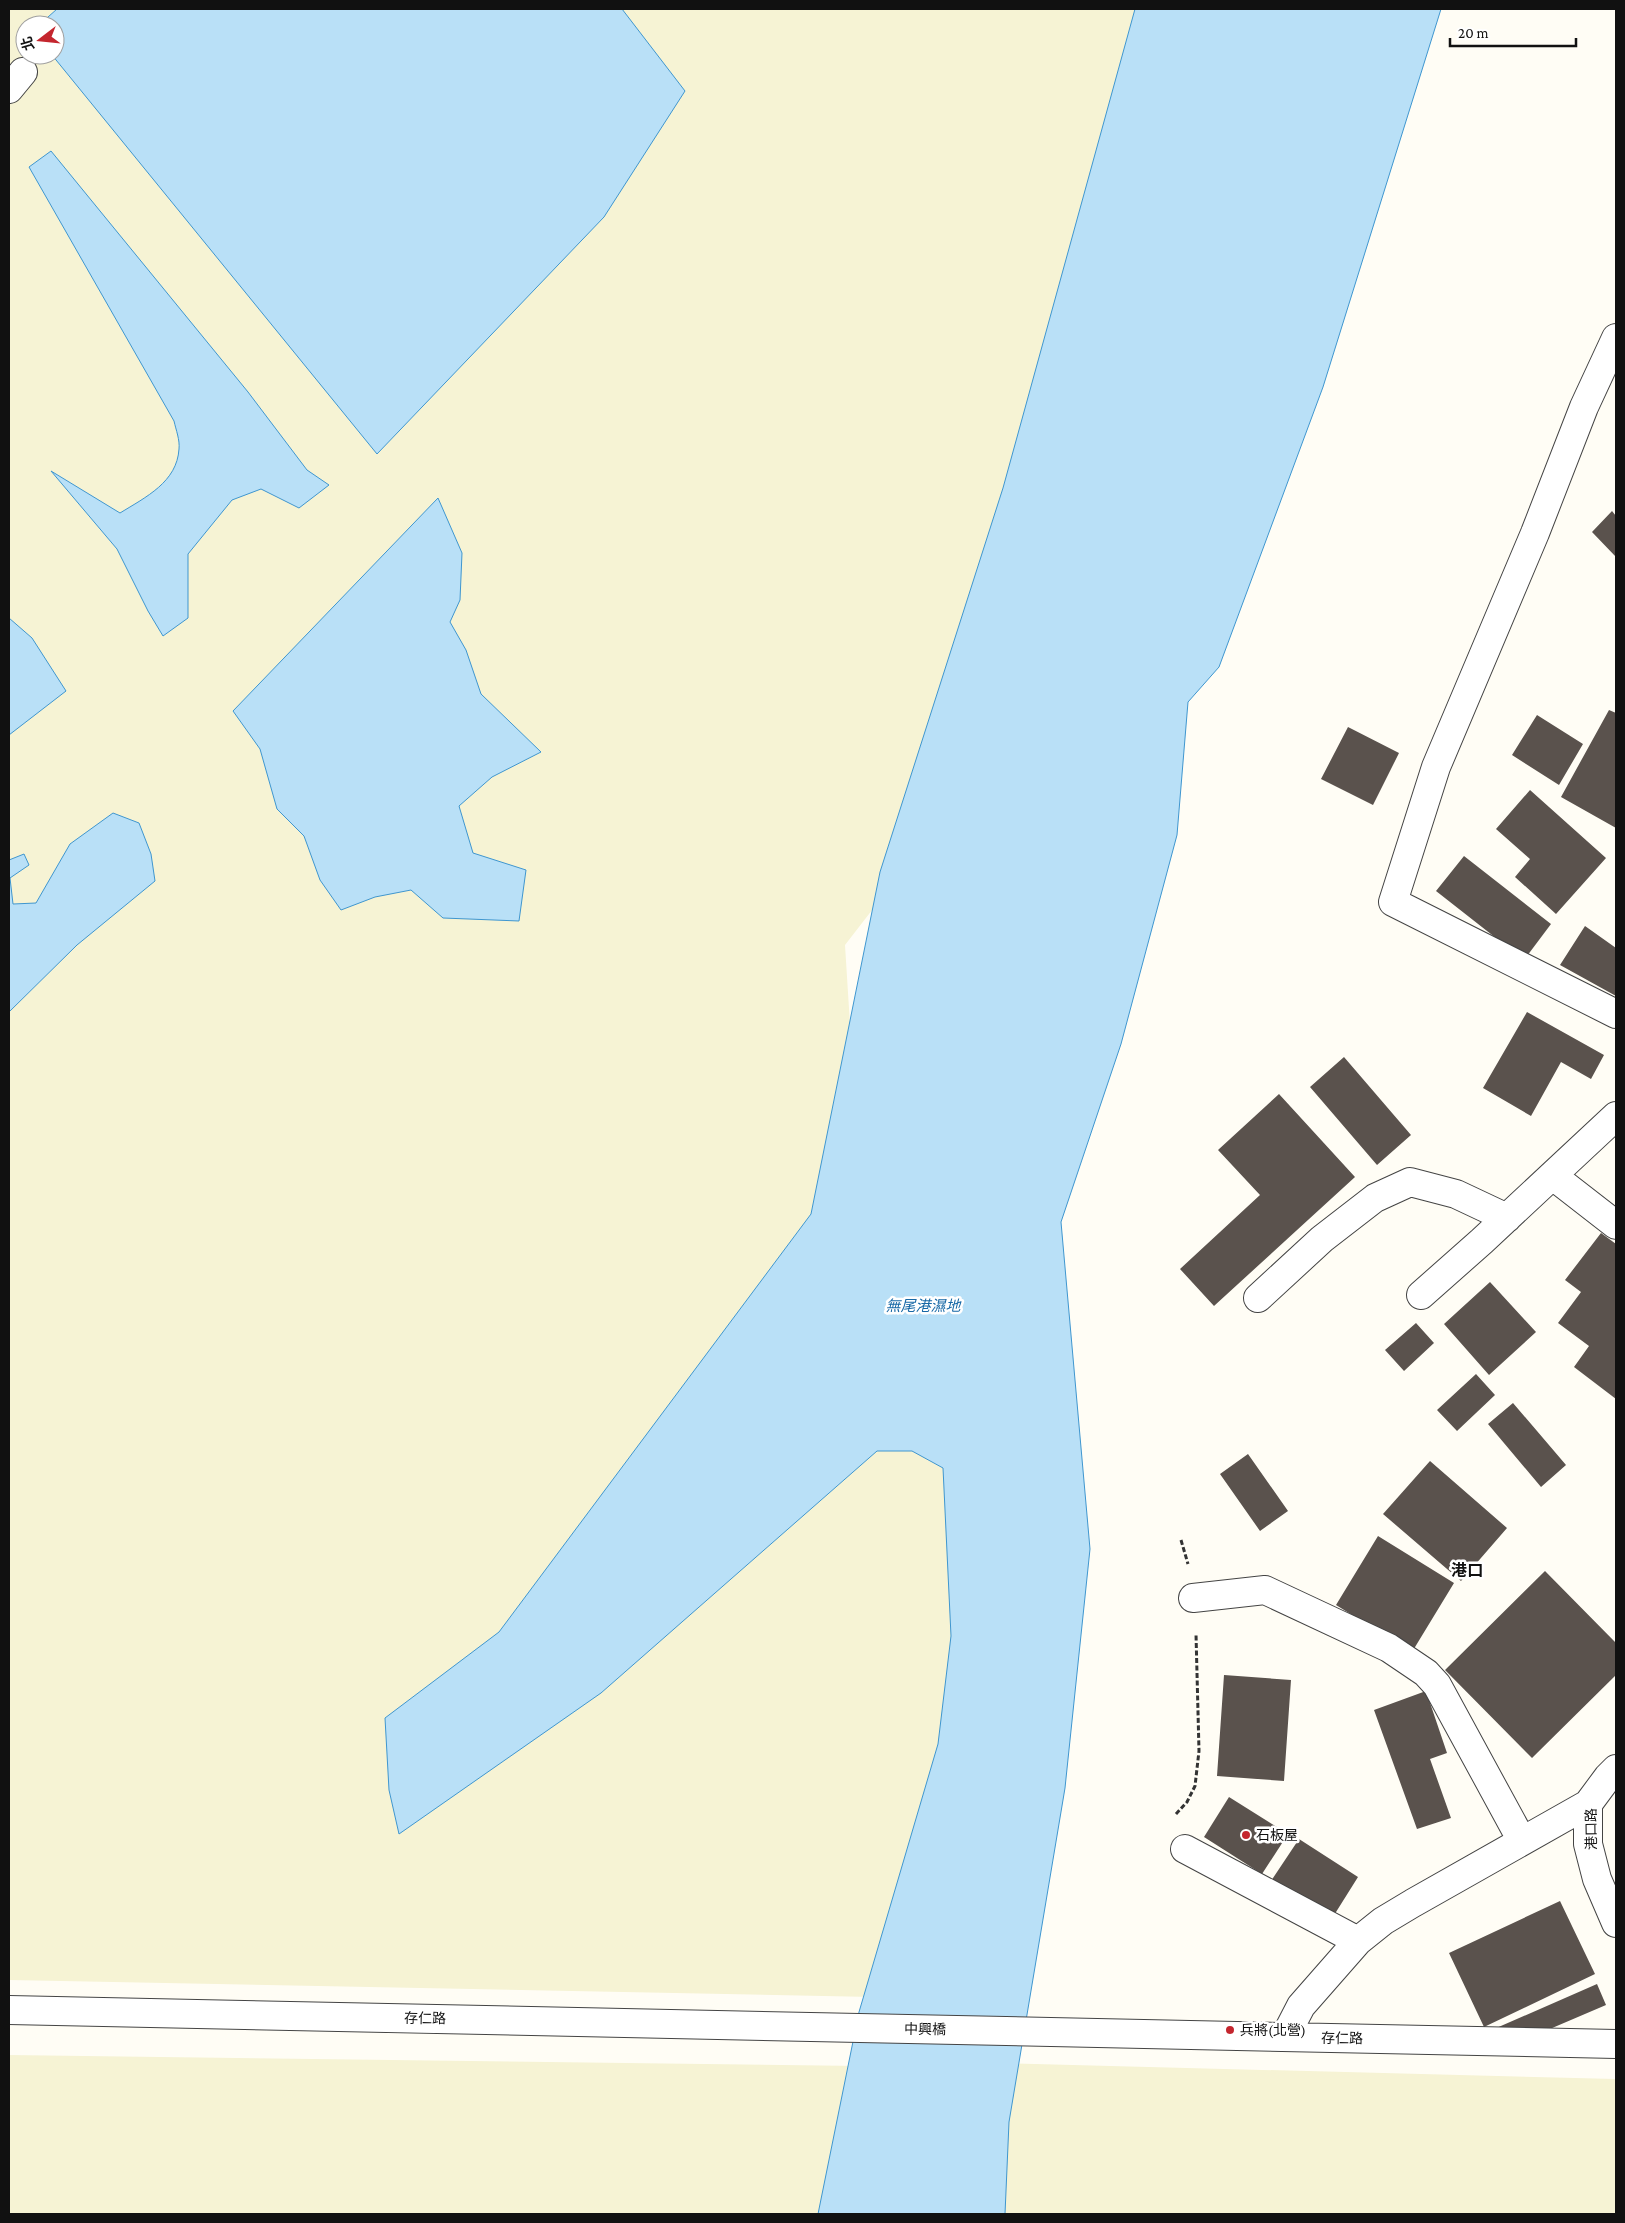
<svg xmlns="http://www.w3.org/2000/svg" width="1625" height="2223" font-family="'Crimson Pro','Noto Sans TC',serif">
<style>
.farmland{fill:#f6f3d4;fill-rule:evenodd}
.water{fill:#b9e0f7;stroke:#3f96cf}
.building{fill:#5a524d}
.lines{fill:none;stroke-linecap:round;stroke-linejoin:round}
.minor-casing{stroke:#444;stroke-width:30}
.path{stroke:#333;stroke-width:3;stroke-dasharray:5 2.5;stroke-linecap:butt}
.minor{stroke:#fff;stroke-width:28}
.poi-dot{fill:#c4262e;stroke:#fff;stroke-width:2}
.labels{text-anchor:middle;stroke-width:5;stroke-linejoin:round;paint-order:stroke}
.street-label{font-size:14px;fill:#111;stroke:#fff}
.poi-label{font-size:14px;fill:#111;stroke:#fff;text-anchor:start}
.water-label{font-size:15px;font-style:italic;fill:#1768a6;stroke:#fff}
.quarter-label{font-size:16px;font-weight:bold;fill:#111;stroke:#fff}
</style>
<rect width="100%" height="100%" fill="#fffdf5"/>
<!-- farmland -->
<path class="farmland" d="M9,9H1246L948,812L845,945L854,1088L979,1327L944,1872L873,1997L9,1980ZM25,25H55V55H25Z
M9,2055L862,2066L819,2214H9Z
M995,2063L1616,2079V2214H982Z"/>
<!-- water -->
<path class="water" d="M57,9H622L685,91L604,217L377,454L52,55H55V25H39Z
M1135,9H1441L1323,387L1219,667L1188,702L1177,835L1121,1044L1061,1222L1090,1549L1065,1788L1009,2122L1005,2214H818L859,2012L938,1744L951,1636L943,1468L912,1451H877L601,1693L399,1834L389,1790L385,1718L499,1632L811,1214L880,872L1003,488Z
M51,151L248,392L307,470L329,485L299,508L261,489L232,500L188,554V618L163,636L148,611L117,549L51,471L120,513C146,497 177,482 179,449C180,440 176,430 174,421L29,167Z
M438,498L462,553L460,600L450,622L466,650L481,694L541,752L492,777L459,806L473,853L526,870L519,921L443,918L411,890L375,897L341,910L320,880L304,836L277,809L260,749L233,711Z
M9,618L32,638L66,691L9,735Z
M113,813L139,823L151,854L155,881L77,945L9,1012V860L24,854L29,865L10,878L13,904L36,903L70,844Z"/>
<!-- building -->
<path class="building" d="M1612,511L1616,516V557L1592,532Z
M1609,710L1616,713V828L1561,797Z
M1537,715L1583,744L1559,785L1512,755Z
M1348,727L1399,753L1373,805L1321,779Z
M1530,790L1606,858L1556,914L1515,877L1530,859L1496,829Z
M1464,856L1551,924L1524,960L1436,891Z
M1585,926L1616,948V996L1560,965Z
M1527,1012L1604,1055L1591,1079L1561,1062L1531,1116L1483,1088Z
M1344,1057L1411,1135L1377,1165L1310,1087Z
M1279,1094L1355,1177L1214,1306L1180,1269L1260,1195L1218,1150Z
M1601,1233L1616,1244V1399L1574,1367L1589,1346L1558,1323L1581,1292L1565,1280Z
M1490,1282L1536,1332L1489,1375L1444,1324Z
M1416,1323L1434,1343L1404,1371L1385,1350Z
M1476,1374L1495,1395L1457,1431L1437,1410Z
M1513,1403L1566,1465L1541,1487L1488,1424Z
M1248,1454L1288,1511L1260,1531L1220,1474Z
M1430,1461L1507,1528L1461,1581L1383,1514Z
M1378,1536L1454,1583L1412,1652L1336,1605Z
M1545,1571L1616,1643V1675L1532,1758L1445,1670Z
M1224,1675L1291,1680L1284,1781L1217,1776Z
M1426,1691L1447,1753L1430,1759L1451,1818L1417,1829L1374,1710Z
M1229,1797L1288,1834L1262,1874L1204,1837Z
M1299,1839L1358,1877L1331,1920L1271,1881Z
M1560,1901L1595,1974L1484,2027L1449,1953Z
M1597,1984L1606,2005L1503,2049L1494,2029Z"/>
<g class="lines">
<!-- minor casing -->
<g class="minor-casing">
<path id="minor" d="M9,89L23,72
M1616,338L1584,407L1535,533L1436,767L1393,902L1616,1014
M1553,1176L1616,1225
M1421,1295L1482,1241L1616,1116
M1258,1298L1322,1239L1375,1198L1410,1182L1456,1194L1507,1218
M1193,1598L1265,1590L1389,1648L1426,1673L1437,1685L1522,1841
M1616,1769L1608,1777L1588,1804V1844L1597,1879L1616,1923
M1185,1849L1358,1941
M9,2010L1616,2044
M1285,2037L1301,2006L1358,1941L1383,1921L1413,1903L1588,1804"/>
</g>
<!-- path -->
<path class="path" d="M1181,1540L1188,1564
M1176,1814L1187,1802L1195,1786L1199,1751L1196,1634"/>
<!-- minor -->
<use href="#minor" class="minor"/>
</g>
<!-- markers -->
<g class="poi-dot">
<circle cx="1246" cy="1835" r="5"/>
<circle cx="1230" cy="2030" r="5"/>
</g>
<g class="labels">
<!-- street labels -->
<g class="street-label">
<text transform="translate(1591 1829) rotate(-91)" y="5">港口路</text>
<text transform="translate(425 2018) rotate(1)" y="5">存仁路</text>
<text transform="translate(925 2029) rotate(1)" y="5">中興橋</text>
<text transform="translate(1342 2038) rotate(1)" y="5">存仁路</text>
</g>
<!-- poi labels -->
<g class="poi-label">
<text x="1256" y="1840">石板屋</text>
<text x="1240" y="2035">兵將(北營)</text>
</g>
<!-- water labels -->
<g class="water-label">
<text x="923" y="1311">無尾港濕地</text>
</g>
<!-- quarter labels -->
<g class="quarter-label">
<text x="1467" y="1576">港口</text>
</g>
</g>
<!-- border -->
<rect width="1625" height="2223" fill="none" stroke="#111111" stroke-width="20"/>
<!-- north arrow -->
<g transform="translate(40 40) rotate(254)"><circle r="24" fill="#ffffff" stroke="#a0a0a0"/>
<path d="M0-4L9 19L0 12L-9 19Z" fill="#c4262e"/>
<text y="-8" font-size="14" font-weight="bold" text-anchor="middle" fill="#111111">北</text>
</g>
<!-- scale -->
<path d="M1450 38v8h126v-8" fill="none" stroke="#111111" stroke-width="2.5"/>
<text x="1458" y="38" font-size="15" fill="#111111" stroke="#ffffff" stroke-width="4" paint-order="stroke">20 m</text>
</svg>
